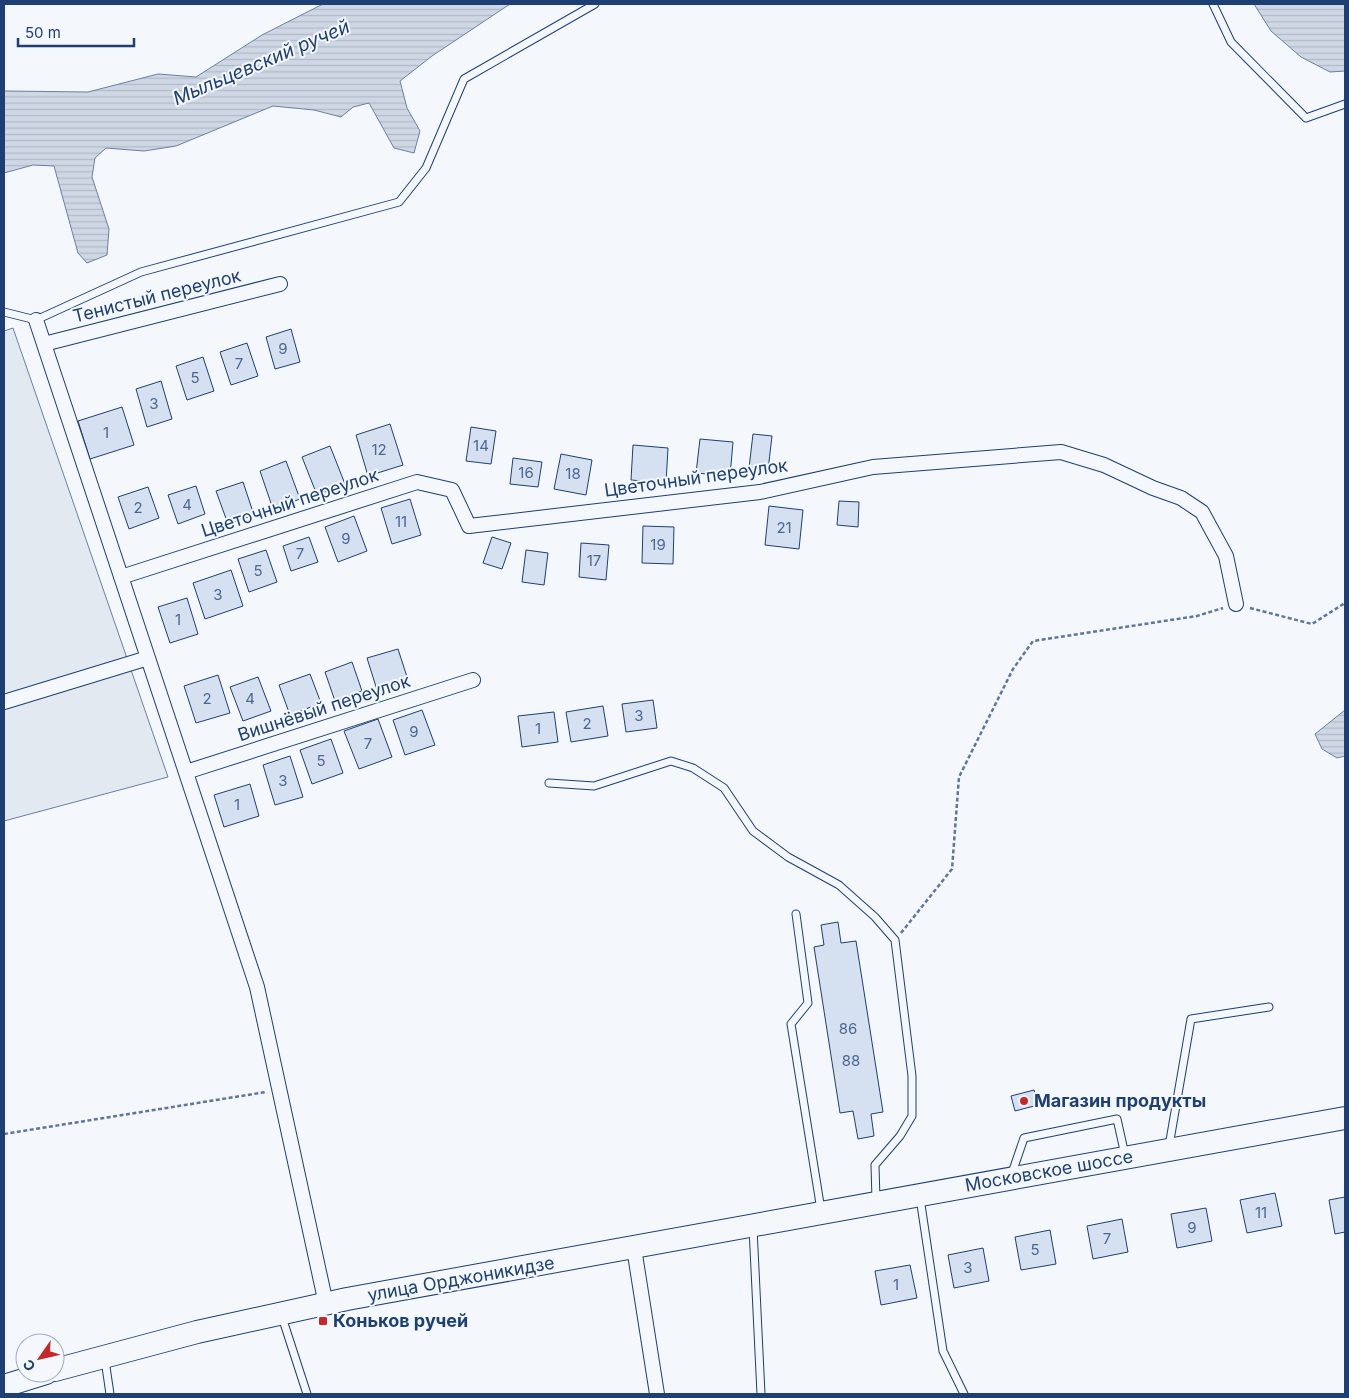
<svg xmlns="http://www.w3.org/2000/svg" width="1349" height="1398" font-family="Inter,sans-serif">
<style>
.garden{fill:#e3e9f0;stroke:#687fa3}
.water{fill:url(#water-rules);stroke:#687fa3}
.building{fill:#d5e0f0;stroke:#1d3f73}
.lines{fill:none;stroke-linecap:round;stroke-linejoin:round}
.lane-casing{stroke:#1d3f73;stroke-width:9}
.street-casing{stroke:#1d3f73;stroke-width:16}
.primary-casing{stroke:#1d3f73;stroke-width:24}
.path{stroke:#5e769c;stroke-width:2.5;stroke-dasharray:4 2.5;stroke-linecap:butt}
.lane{stroke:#f4f7fb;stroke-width:7}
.street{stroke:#f4f7fb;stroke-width:14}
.primary{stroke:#f4f7fb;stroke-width:22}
.poi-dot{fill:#c62828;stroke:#f4f7fb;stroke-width:2}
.labels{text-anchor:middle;stroke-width:4;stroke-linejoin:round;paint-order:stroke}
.number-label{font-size:15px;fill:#4b6792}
.street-label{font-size:18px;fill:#1d3f73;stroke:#f4f7fb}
.poi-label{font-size:18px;font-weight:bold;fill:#1d3f73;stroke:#f4f7fb;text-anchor:start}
.water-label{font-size:19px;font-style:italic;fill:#1d3f73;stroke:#f4f7fb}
</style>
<defs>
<pattern id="water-rules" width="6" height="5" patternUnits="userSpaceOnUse" patternTransform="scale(1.25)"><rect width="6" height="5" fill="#cfd7e4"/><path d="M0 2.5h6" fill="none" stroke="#b1bac7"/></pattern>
</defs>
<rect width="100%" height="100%" fill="#f4f7fb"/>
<!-- garden -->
<path class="garden" d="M13,328L168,777L4,821V331Z"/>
<!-- water -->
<path class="water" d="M323,4H510L432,56L400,81L407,108L420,131L414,153L394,148L369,103L353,107L341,117L314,110L273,106L176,146L144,151L106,148L95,158L92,177L109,229L107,255L87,263L78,253L54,166L33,165L4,173V91L88,92L158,74L196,77L262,35Z
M1254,4H1345V71L1330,72L1301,57L1271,31Z
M1345,710V756L1337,758L1322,749L1315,734Z"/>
<!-- building -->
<path class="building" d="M291,329L300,362L275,369L266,337Z
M247,343L258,376L231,385L220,352Z
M203,357L214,391L187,400L176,366Z
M161,381L172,419L147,427L136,389Z
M122,407L134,445L90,459L78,421Z
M390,424L403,465L368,476L356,435Z
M471,427L496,431L491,464L466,461Z
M753,434L772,436L768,470L749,468Z
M700,439L733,442L730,476L696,473Z
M633,445L668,448L666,483L631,480Z
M330,446L345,484L317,495L302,457Z
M561,454L592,460L586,495L554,489Z
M513,458L542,462L538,487L510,484Z
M286,461L300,499L273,509L260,471Z
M243,482L254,515L228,524L216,491Z
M196,486L205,514L178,524L168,495Z
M148,487L159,518L129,529L118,497Z
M410,499L421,535L392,544L381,508Z
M839,501L859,502L858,527L837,525Z
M769,506L803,510L799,549L765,545Z
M354,516L367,551L338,562L325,527Z
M643,526L674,527L673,564L642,563Z
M309,537L318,562L291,571L283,546Z
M492,537L511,543L502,569L483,563Z
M581,543L609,545L606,580L579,577Z
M266,550L277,582L249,592L238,559Z
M526,550L548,553L544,585L522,582Z
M231,570L243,606L205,619L193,583Z
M187,598L198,634L170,643L158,607Z
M398,649L408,680L377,690L367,658Z
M352,662L362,691L335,701L325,672Z
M310,674L321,703L290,715L279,685Z
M218,675L230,713L196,723L184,686Z
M258,677L271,711L243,721L230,687Z
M653,700L657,728L626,732L622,704Z
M603,706L608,736L571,742L566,712Z
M422,710L435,745L405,755L393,720Z
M554,712L558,742L522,747L518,716Z
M378,719L392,757L359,769L344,731Z
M331,739L343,773L312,784L300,750Z
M290,756L303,797L275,805L263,765Z
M250,784L259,816L224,827L214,795Z
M838,922L841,943L856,941L883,1112L871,1114L874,1136L858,1139L853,1111L840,1113L814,947L824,945L821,925Z
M1034,1090L1038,1105L1015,1111L1011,1096Z
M1275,1193L1282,1226L1247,1233L1240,1200Z
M1345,1197V1232L1335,1234L1329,1200Z
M1206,1208L1212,1241L1177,1248L1171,1214Z
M1122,1219L1128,1252L1093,1259L1087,1226Z
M1050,1230L1056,1264L1021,1270L1015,1237Z
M983,1248L989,1281L954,1288L948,1255Z
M910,1265L917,1298L881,1305L875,1271Z"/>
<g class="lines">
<!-- lane casing -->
<g class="lane-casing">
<path id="lane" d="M1213,4L1231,42L1306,118L1345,104
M4,312L36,320L141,272L399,202L426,168L464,79L595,4
M549,783L594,786L671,761L693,768L724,788L753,831L788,857L839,885L875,917L895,940L912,1076V1116L900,1136L875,1165L876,1200
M796,914L808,1003L791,1024L821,1210
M1169,1146L1191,1019L1269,1007
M1012,1173L1024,1138L1117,1119L1125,1155
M920,1198L943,1351L964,1394
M753,1228L761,1394
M282,1317L307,1394
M105,1360L110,1394"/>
</g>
<!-- street casing -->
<g class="street-casing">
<path id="street" d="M36,320L257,987L326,1304
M44,344L280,284
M121,577L417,482L452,490L469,526L760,492L873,467L1061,452L1104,465L1153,488L1181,498L1202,512L1226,556L1236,604
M4,702L148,658
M186,772L473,680
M634,1248L657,1394"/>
</g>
<!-- primary casing -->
<g class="primary-casing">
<path id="primary" d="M55,1370L197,1332L347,1299L1345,1118
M4,1386L46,1373"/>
</g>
<!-- path -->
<path class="path" d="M1250,608L1312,624L1345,603
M901,933L952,869L959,777L1013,669L1033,641L1197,616L1223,608
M4,1134L266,1092"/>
<!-- lane -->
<use href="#lane" class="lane"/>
<!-- street -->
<use href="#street" class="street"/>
<!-- primary -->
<use href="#primary" class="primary"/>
</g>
<!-- markers -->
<g class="poi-dot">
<circle cx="1024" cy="1101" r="5"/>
<rect x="318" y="1316" width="10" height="10" rx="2.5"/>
</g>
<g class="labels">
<!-- number labels -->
<g class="number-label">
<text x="283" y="354">9</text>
<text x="239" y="369">7</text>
<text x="195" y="383">5</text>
<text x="154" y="409">3</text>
<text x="106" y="438">1</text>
<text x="481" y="451">14</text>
<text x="379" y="455">12</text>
<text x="526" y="478">16</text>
<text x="573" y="479">18</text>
<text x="187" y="510">4</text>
<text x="138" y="513">2</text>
<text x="401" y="527">11</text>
<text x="784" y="533">21</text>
<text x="346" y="544">9</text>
<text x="658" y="550">19</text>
<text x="300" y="559">7</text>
<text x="594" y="566">17</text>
<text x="258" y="576">5</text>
<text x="218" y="600">3</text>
<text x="178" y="625">1</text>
<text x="207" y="704">2</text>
<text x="250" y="704">4</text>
<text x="639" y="721">3</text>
<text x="587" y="729">2</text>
<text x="538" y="734">1</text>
<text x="414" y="737">9</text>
<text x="368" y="749">7</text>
<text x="321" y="766">5</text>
<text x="283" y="786">3</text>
<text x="237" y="810">1</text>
<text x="848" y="1034">86</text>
<text x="851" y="1066">88</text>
<text x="1261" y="1218">11</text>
<text x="1192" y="1233">9</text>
<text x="1107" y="1244">7</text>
<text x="1035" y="1255">5</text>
<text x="968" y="1273">3</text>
<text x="896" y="1290">1</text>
</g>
<!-- street labels -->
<g class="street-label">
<text transform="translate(157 296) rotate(-14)" y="6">Тенистый переулок</text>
<text transform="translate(696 478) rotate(-8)" y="6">Цветочный переулок</text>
<text transform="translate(290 503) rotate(-18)" y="6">Цветочный переулок</text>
<text transform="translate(324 708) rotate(-18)" y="6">Вишнёвый переулок</text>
<text transform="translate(1049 1171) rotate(-10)" y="6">Московское шоссе</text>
<text transform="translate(461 1279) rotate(-10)" y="6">улица Орджоникидзе</text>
</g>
<!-- poi labels -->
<g class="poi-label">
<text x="1034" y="1107">Магазин продукты</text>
<text x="333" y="1327">Коньков ручей</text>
</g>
<!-- water labels -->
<g class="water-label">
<text transform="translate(261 62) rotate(-23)" y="7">Мыльцевский ручей</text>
</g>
</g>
<!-- border -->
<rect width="1349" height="1398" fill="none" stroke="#1d3f73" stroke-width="10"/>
<!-- north arrow -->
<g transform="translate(40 1358) rotate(236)"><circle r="24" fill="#f4f7fb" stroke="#9eadc5"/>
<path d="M0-4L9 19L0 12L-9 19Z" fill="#c62828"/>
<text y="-8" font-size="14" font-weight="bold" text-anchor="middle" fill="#1d3f73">С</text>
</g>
<!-- scale -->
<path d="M18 38v8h116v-8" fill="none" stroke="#1d3f73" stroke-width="2.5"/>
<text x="25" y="38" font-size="15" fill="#1d3f73" stroke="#f4f7fb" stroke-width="4" paint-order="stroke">50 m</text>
</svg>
